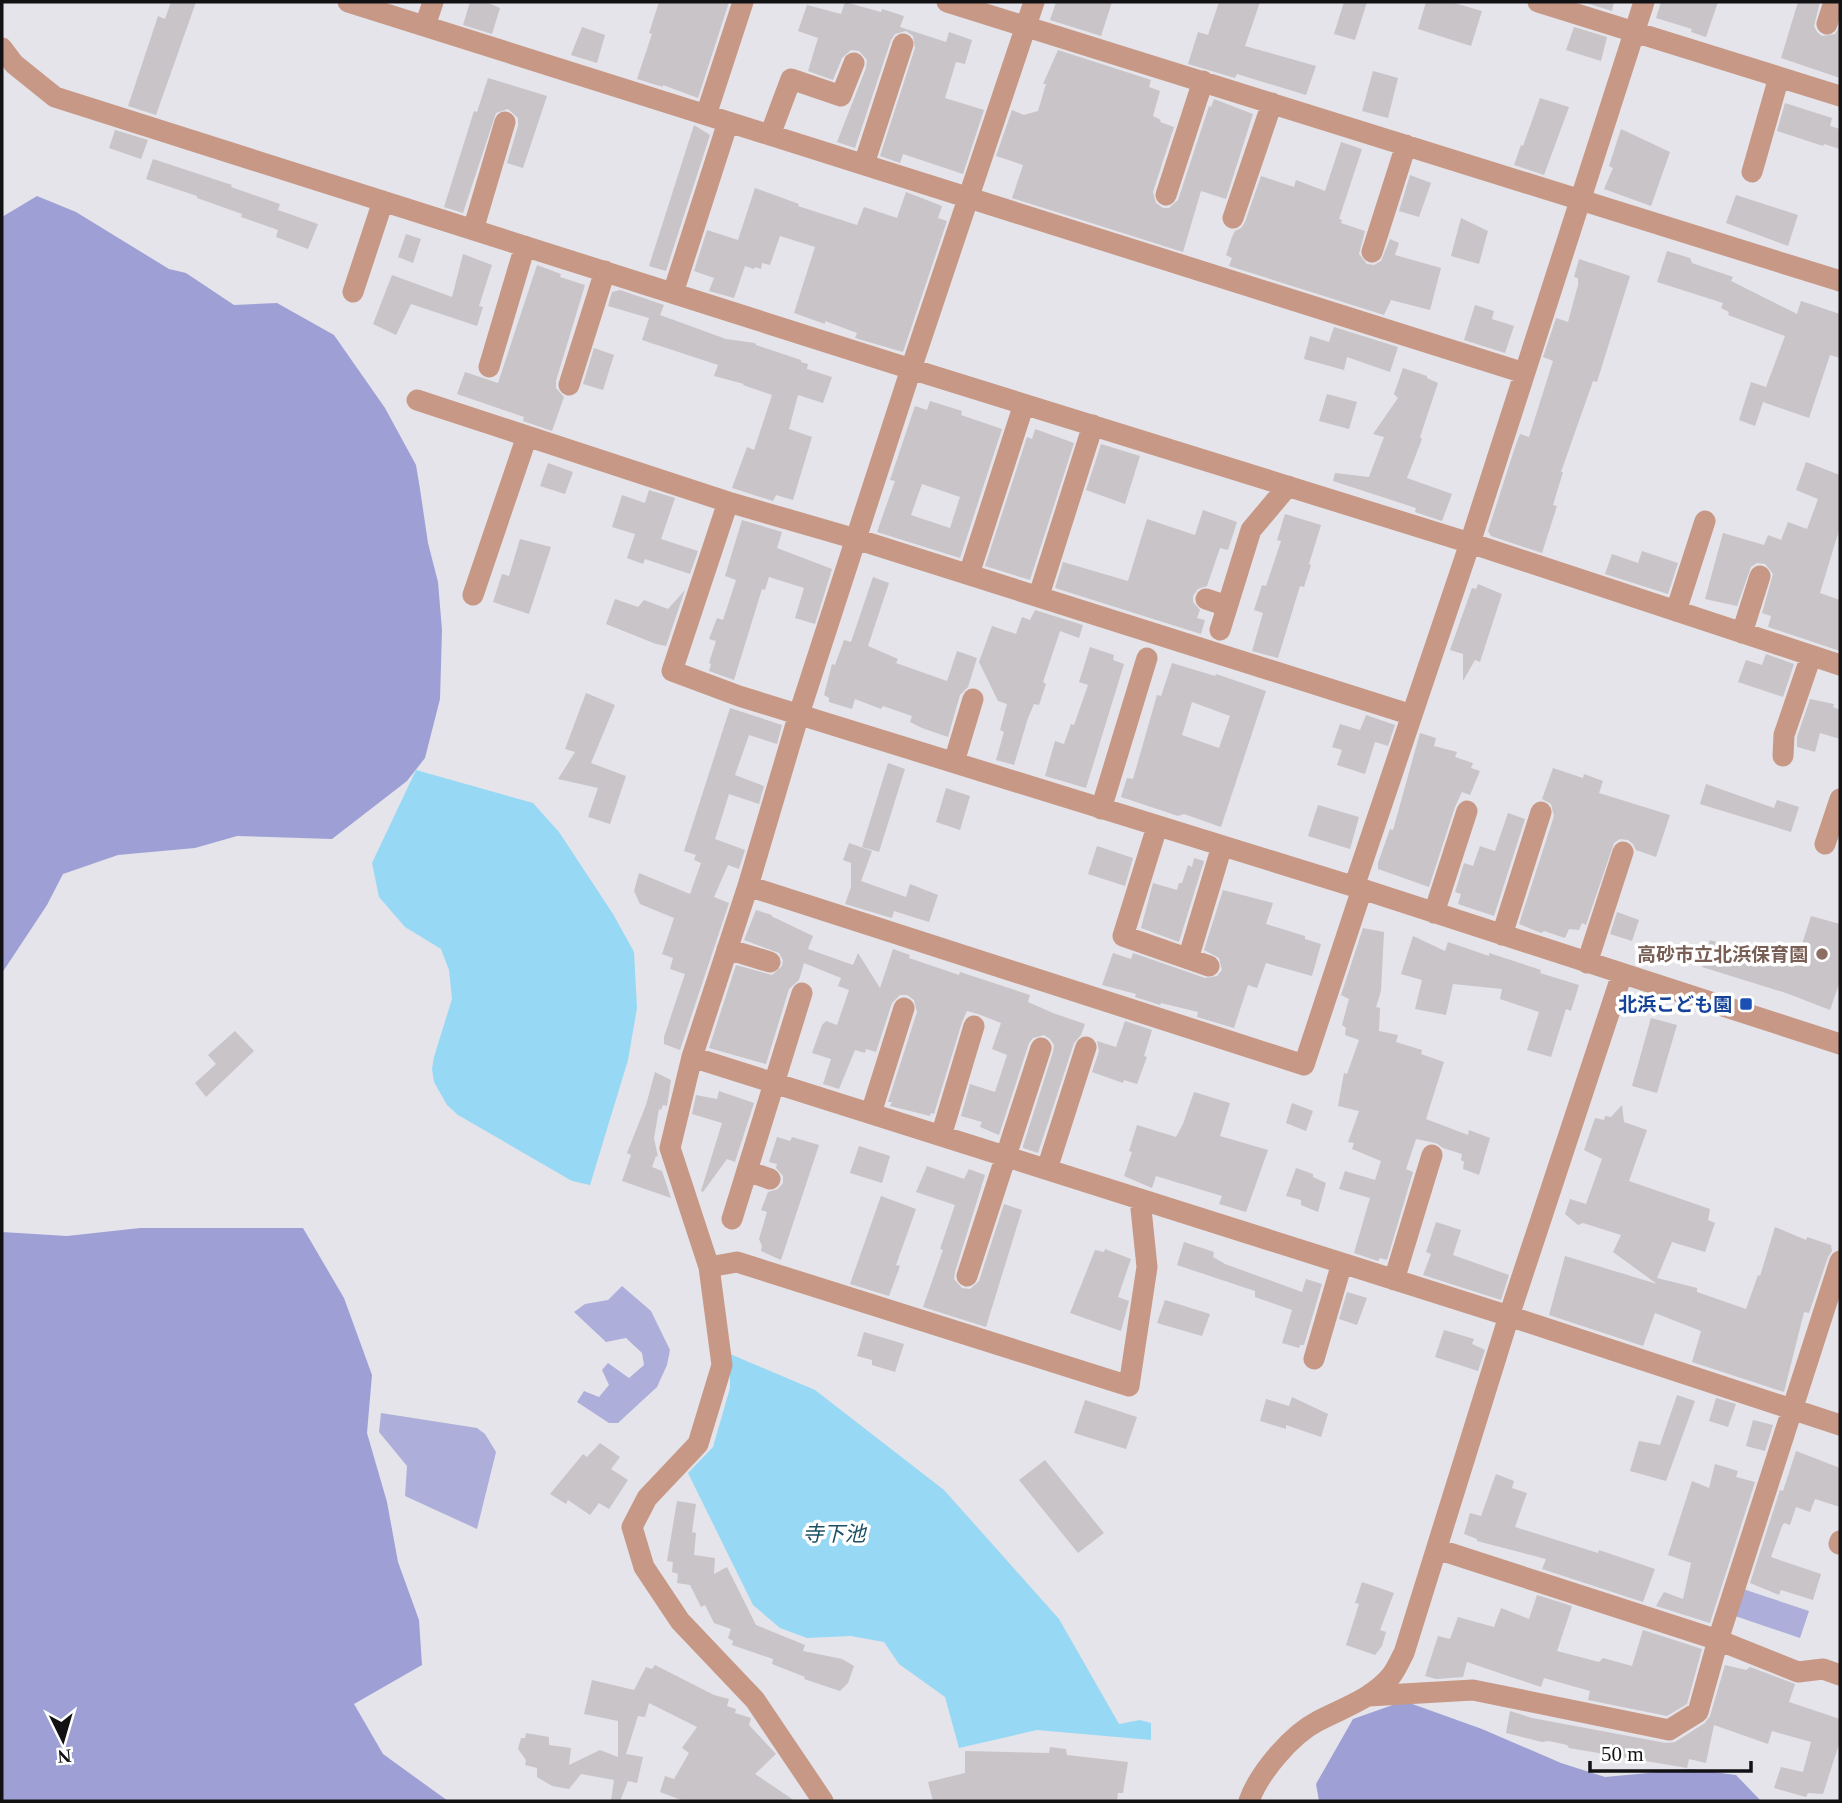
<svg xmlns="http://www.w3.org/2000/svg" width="1842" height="1803" font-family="'Times New Roman','Noto Sans JP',serif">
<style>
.green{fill:#adafda}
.forest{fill:#9ea0d5}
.water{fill:#97d8f5}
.building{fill:#c9c4c8;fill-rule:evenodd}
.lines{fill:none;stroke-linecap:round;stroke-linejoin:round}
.minor{stroke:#c79886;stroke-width:21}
.education-dot{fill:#8d6e63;stroke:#fff;stroke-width:2.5}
.transit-dot{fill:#1a4fb4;stroke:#fff;stroke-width:2.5}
.labels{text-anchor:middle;stroke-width:7;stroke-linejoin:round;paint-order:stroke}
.education-label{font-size:19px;font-weight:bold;fill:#785e54;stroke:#fff;text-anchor:end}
.transit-label{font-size:19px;font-weight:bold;fill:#164399;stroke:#fff;text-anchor:end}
.water-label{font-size:21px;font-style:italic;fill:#1d5065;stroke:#fff}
</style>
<rect width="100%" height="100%" fill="#e4e4ea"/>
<!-- green -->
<path class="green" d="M622,1286L651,1311L670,1350L667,1365L657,1387L618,1423H609L577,1402L584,1391L599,1397L609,1385L602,1370L608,1363L629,1378L644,1365L642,1353L626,1338L606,1342L574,1312L585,1304L608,1300Z
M381,1413L477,1428L485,1434L496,1452L477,1529L405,1496L407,1466L379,1432Z
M1743,1589L1809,1611L1800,1638L1735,1616Z"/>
<!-- forest -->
<path class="forest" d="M37,196L76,212L169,269L186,273L234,305L277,303L334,335L385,408L416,465L420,489L428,543L438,582L442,630L440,699L425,758L407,781L332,839L237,836L195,848L118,855L63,874L47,905L2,973V217Z
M140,1228H303L344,1298L372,1375L367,1433L387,1502L398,1562L419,1620L422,1665L354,1704L383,1754L448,1801H2V1232L67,1236Z
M1404,1701L1482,1729L1561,1763L1605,1777L1691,1769L1736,1775L1761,1801H1319L1316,1784L1353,1719Z"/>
<!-- water -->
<path class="water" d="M416,770L533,803L559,832L613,914L634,952L637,1008L628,1060L590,1185L572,1181L458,1115L447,1105L434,1082L432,1069L434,1057L452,999L449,970L441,949L405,927L379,897L372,863Z
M730,1354L815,1390L944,1490L1059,1619L1119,1724L1140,1720L1151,1723V1740L1037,1730L959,1748L945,1697L899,1664L884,1642L851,1636L807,1638L780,1628L753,1605L688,1473L713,1447L730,1388Z"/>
<!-- building -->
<path class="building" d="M171,2H196L156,115L128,106L158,16L165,19Z
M470,2H486L500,8L492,34L463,25Z
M659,2H729L698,98L663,85V87L637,79L652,34L649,33Z
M845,2L881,12L882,9L904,16L900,27L946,42L949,32L972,40L965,64L956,62L945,98L984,110L963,174L903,154L900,163L880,156L915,48L913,36L906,31L895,34L891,40L855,148L837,142L866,68L867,60L859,51L851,50L842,58L833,80L808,71L818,38L798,31L807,5L841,14Z
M1056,2H1112L1101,36L1050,20Z
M1219,2H1260L1245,46L1316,66L1306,95L1237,74L1235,78L1188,64L1198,32L1208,35Z
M1344,2H1367L1355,40L1334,34Z
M1426,2H1451L1482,11L1471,46L1418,29Z
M1583,2H1614L1612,11Z
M1661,2H1718L1706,37L1691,32L1692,29L1656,18Z
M1798,2H1820L1814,26L1817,32L1822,36L1835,34L1840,26V78L1781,58Z
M582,27L605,35L597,63L571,55Z
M1574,27L1607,37L1601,61L1566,50Z
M1058,50L1151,80L1149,87L1160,91L1153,116L1161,120L1160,122L1174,127L1153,192L1156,203L1163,208H1169L1178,200L1209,106L1211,107L1214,99L1253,114L1226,199L1201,191L1183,252L1012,198L1023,165L996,156L1012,110L1024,115L1038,111L1046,84H1043Z
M1373,71L1398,78L1388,118L1362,111Z
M488,78L547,96L523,168L507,163L518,126V118L508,109L496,113L463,213L444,207L474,111L477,112Z
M1540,98L1569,107L1544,175L1514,165L1521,145L1523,146Z
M1785,103L1832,118L1830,126L1840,129V149L1824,144L1823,146L1777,131Z
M694,125L710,135L666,271L649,266Z
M1621,129L1670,152L1651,206L1604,189L1613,168L1609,166Z
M115,130L148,140L141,159L109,148Z
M1341,142L1362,149L1339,219L1342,220L1341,223L1365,231L1359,254L1367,264L1374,265L1381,261L1390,239L1399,243L1395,255L1441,268L1430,310L1391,300L1384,315L1229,266L1232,258L1226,255L1232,237L1235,231L1241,228L1245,222L1261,176L1294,187L1296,180L1325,191Z
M153,159L232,185L231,187L280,204L278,210L318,224L308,249L276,237L278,230L241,217L242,214L197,198V196L146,179Z
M1410,175L1431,183L1419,217L1399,211Z
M755,188L799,204L798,206L857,225L864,207L897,218L906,192L942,206L938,218L947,221L903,352L855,338L857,333L825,321V324L794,313L815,247L780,236L770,265L762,263L761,269L755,267L754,269L745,266L734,298L709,291L714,278L694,271L707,230L738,240Z
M1736,195L1798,215L1788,246L1726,223Z
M1461,218L1488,231L1479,264L1451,256Z
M406,234L421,239L413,263L398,257Z
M1667,251L1690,258L1692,263L1733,277L1731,281L1797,314L1801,301L1840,314V358L1830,355L1809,418L1763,402L1755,426L1739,420L1751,382L1766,387L1785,336L1728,315L1729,312L1721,308L1723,303L1657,282Z
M463,254L492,265L479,306L483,307L477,326L411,304L396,335L373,324L392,275L452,297Z
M1579,259L1630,276L1597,382L1593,381L1561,472H1563L1553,505L1557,506L1542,553L1491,536L1488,531L1515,447L1520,434L1529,437L1553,361L1543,357L1556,318L1568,322L1578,285V278L1574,277Z
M537,265L561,274L560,277L585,285L556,381V388L564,397L552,431L523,421L524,417L457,394L465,372L498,383Z
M620,290L664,305L660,315L726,339L755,343L756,345L801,360V362L808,364L807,369L832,377L823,403L798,395L789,429L812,437L793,500L776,495L773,501L732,488L747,447L754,450L772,395L743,385L744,384L714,376L718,365L642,340L649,318L608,306L612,292Z
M1475,305L1494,311L1492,319L1514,326L1505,353L1464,340Z
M1334,327L1398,347L1390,372L1347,357L1344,370L1304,359L1310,336L1329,342Z
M594,348L614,355L603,390L583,384Z
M1403,368L1427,376V378L1438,383L1420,437L1422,439L1407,478L1452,494L1442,521L1415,512L1416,508L1333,481L1335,473L1369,477L1384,437L1373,434L1398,398L1394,394Z
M1327,394L1357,402L1349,429L1319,421Z
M930,401L962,411L961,415L1002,429L960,558L877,532L895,481L890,480L915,406L927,410ZM922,484L960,497L950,528L911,515Z
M1035,429L1074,443L1030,580L985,566L1027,437L1032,439Z
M1101,444L1140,456L1125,504L1086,490Z
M1806,462L1840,475V527L1820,593L1840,600V651L1768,627L1771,616L1762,613L1773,574L1765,564L1757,563L1751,567L1737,606L1705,599L1723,533L1764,545L1768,535L1781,540L1788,522L1807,529L1818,499L1796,490Z
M548,463L573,472L565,494L540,486Z
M649,490L675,498L661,539L698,551L690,574L645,559L643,564L627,558L635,534L612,527L622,495L645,503Z
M1203,510L1237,522L1228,550L1220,548L1207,586L1198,589L1193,596V602L1200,610L1197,618L1205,620L1201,634L1055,588L1063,562L1128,581L1147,519L1195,535Z
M1285,514L1321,525L1309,564L1311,565L1304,587L1300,586L1278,658L1252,651L1263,613L1254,610L1262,585L1266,586L1281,541L1277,540Z
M742,520L782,532L777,548L832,569L815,624L795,618L804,588L769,577L765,590L762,589L734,680L709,671L711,664L709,663L716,641L709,639L717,618L723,620L736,580L725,576Z
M520,539L551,547L529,614L493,602L502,574L509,576Z
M1642,551L1678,563L1668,594L1605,574L1612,554L1638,563Z
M873,577L889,583L868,646L898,659L896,663L947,681L957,651L977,658L968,687L960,695L948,737L922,728L910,722L912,716L883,706L881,709L855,699L852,709L829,702V698L824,695L832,664L835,665L844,640L851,642Z
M1478,584L1502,594L1480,662L1475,660L1463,681V654L1450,650L1472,588L1476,589Z
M685,590L666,646L656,644L606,624L615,599L638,607L644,600L668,609Z
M1035,610L1083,625L1079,638L1060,631L1043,682L1046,684L1039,705L1034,704L1028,718L1014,765L996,760L1004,732L1000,730L1007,704L998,701L979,662L992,626L1016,634L1022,617L1030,620Z
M1090,647L1114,655L1113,660L1124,664L1086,788L1045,776L1055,741L1064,744L1071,724L1074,725L1088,685L1079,682Z
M1766,654L1794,664L1783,697L1738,682L1746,660L1762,665Z
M1172,663L1215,676L1216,674L1266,691L1221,827L1184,814L1178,816L1121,797L1127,778L1133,779L1157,695L1161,696ZM1192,702L1230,716L1219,748L1182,735Z
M586,693L615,705L591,763L626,776L610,824L588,817L598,788L558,779L575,752L565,749Z
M1810,699L1834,704L1833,707L1840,710V739L1820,733L1815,752L1797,747V737Z
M730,708L782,725L777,744L749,735L735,775L764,786L759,804L729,794L715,839L745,850L739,869L728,865L714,897L729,903L680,1050L664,1044V1037L685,974L670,969L673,958L662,954L674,918L640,904L634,891L639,873L690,894L701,863L694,860L696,855L684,851Z
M1366,715L1395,725L1388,746L1375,742L1365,774L1337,765L1342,750L1332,747L1340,724L1360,730Z
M1420,733L1436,738L1434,746L1457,752L1455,757L1473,763L1471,768L1480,771L1470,795L1462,792L1455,807L1429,887L1378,869V863L1390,829L1393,830Z
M888,763L905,769L879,852L862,847Z
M1553,768L1583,778L1584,774L1603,781L1599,793L1670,815L1656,857L1636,850L1633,844L1628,840L1620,839L1614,843L1586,925L1582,923L1579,930L1569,929L1565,938L1544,931L1541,933L1519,924L1554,816L1551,804L1542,799Z
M1706,784L1774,808L1777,800L1799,807L1791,832L1700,804Z
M946,788L970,796L960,830L936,822Z
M1318,805L1359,817L1350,849L1308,836Z
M1508,813L1525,819L1494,916L1458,904L1461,894L1455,892L1464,863L1473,866L1480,846L1495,851Z
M849,843L872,851L861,881L906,897L910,884L938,895L929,922L894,911L892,918L845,904L851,887V863L843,860Z
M1097,846L1133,858L1125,886L1088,874Z
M1194,858L1204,861L1179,942L1141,928L1153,883L1177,890L1179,883H1182L1188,865L1192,867Z
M1223,890L1273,903L1266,924L1305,936V939L1321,944L1312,976L1266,963L1257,988L1248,985L1234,1028L1197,1017L1198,1012L1161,1003L1160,1005L1135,997L1136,994L1102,985L1113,953L1131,959L1133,953L1205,978L1217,976L1222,970L1219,958L1204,950Z
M756,910L772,915L771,916L813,936L808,949L853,965L858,953L880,988L893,949L910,955L909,958L959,975L960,972L1030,995L1028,1002L1053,1013L1085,1024L1081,1035L1074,1043L1038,1153L1023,1148V1146L1053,1052L1054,1045L1050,1039L1044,1035L1033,1038L1029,1043L999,1135L980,1127L982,1122L961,1116L970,1084L995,1092L1007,1055L992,1049L1001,1023L978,1014L967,1011L962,1022L934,1114L931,1113L930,1116L890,1106L892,1102H888L917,1012L914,1000L907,995H900L892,1003L876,1052L866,1049L865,1053L855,1050L839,1089L823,1084L831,1059L812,1053L822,1025L826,1021L837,1025L849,990L838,986L841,978L804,963L799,980L789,989L766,1064L709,1048L736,965L772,975L782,966L783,960L779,953L744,940Z
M1617,912L1639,920L1632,941L1610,934Z
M1811,916L1840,924V981L1830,1010L1786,993L1702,967L1710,940L1795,966Z
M1363,928L1384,932L1381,991L1376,1007L1380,1008L1379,1031L1398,1035L1396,1042L1422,1050L1421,1054L1444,1062L1426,1119L1468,1135L1469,1130L1490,1138L1479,1175L1463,1169L1464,1162L1461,1160L1462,1154L1443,1148L1436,1143L1416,1139L1406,1169L1413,1172L1387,1260L1380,1258L1378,1261L1354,1253L1370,1198L1339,1189L1345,1171L1375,1180L1381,1161L1352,1149L1354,1143L1348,1142L1359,1111L1338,1106L1344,1073L1347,1074L1359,1040L1345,1035L1346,1028L1342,1025L1349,999L1341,995Z
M1413,936L1445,951L1448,942L1489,956V953L1541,970L1540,973L1579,985L1571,1011L1566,1009L1551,1057L1527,1050L1539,1012L1500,999L1502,989L1453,984L1446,1015L1415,1009L1422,980L1401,974Z
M1651,1018L1677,1025L1657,1093L1632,1086Z
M1125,1021L1152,1030L1144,1056L1147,1057L1137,1084L1124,1080L1123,1083L1092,1072L1099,1051L1097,1041L1116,1047Z
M235,1031L254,1051L206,1097L195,1083L216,1064L208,1055Z
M655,1072L671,1080L667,1106L663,1105L661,1110L659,1109L654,1138L658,1157L656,1156L652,1167L662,1171L671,1198L622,1181L631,1155L627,1153L646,1105Z
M719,1091L754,1103L735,1162L727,1159L703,1192L701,1191L722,1123L692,1114L696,1095L717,1099Z
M1194,1092L1230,1103L1220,1136L1268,1150L1246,1212L1219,1204L1222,1196L1156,1176L1152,1188L1124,1176L1132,1152L1129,1151L1137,1125L1176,1137L1183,1124Z
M1292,1103L1313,1111L1306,1131L1286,1123Z
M1622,1105L1624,1122L1647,1130L1629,1181L1710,1209L1708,1220L1715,1223L1705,1252L1672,1242L1657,1278L1697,1288V1292L1746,1309L1758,1275L1760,1276L1775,1227L1806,1240L1807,1237L1831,1245L1832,1251L1828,1257L1809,1313L1804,1312L1784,1392L1692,1362L1701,1331L1655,1313L1643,1346L1549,1315L1565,1256L1657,1284L1613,1252L1621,1235L1583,1223L1578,1225L1565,1214L1570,1199L1586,1204L1602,1159L1584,1150L1595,1118L1604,1120L1605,1116L1611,1117Z
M777,1137L790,1141L792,1137L819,1145L781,1260L761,1251L762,1246L759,1239L767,1212L761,1210L768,1192L778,1189L783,1183V1176L776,1168L777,1164L769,1162Z
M859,1146L890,1156L882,1183L850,1173Z
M927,1166L964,1179L969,1169L985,1175L955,1272L954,1279L962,1288L970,1289L979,1281L1004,1204L1022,1210L986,1327L923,1307L943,1250L940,1249L955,1205L916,1192Z
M1296,1168L1313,1174V1177L1326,1183L1318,1212L1301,1205V1200L1286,1196Z
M881,1196L916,1209L896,1265L900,1266L889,1296L850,1284Z
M1436,1222L1461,1230L1453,1255L1509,1275L1501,1300L1423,1275L1431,1254L1426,1252Z
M1184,1242L1214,1252L1213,1257L1225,1264L1302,1292L1306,1279L1322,1284L1304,1345H1300L1299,1348L1282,1343L1292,1310L1255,1297V1291L1177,1265Z
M1105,1249L1131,1259L1118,1297L1129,1301L1121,1331L1070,1313L1095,1250L1104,1252Z
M1347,1292L1367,1298L1357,1325L1339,1319Z
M1165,1300L1210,1314L1202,1336L1157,1323Z
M1444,1330L1474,1339L1472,1344L1485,1350L1478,1371L1435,1357Z
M864,1332L904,1344L895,1372L872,1365V1360L857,1356Z
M1677,1395L1695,1401L1666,1481L1630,1471L1639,1441L1660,1445Z
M1292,1397L1328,1414L1321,1437L1286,1425V1429L1260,1421L1266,1399L1289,1406Z
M1716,1398L1736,1404L1728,1427L1709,1421Z
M1085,1400L1137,1417L1126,1449L1074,1433Z
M1753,1420L1773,1425L1765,1451L1746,1446Z
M600,1443L620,1457L611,1469L628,1480L609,1509L599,1503L590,1515L568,1500L566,1504L550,1494L583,1454L587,1457Z
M1796,1451L1840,1468V1507L1815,1499L1810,1512L1796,1507L1790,1525L1784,1523L1782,1526L1771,1557L1821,1574L1813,1600L1781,1590L1779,1595L1750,1583L1780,1490L1783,1491Z
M1045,1460L1104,1533L1078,1553L1019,1480Z
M1715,1464L1738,1471L1736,1477L1755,1482L1710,1623L1656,1606L1664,1592L1683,1599L1691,1563L1668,1555L1692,1481L1709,1488Z
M1496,1474L1514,1481L1512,1488L1527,1493L1515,1527L1598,1553L1599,1550L1655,1569L1643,1602L1542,1569L1546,1559L1477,1541V1539L1464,1534L1470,1513L1481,1516Z
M677,1501L696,1504L692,1532L696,1533L694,1555L715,1558L714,1574L727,1567L756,1625L805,1645L803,1651L842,1659L854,1666L848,1683L840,1691L804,1679L805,1677L772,1664L773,1659L732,1645L733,1641L728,1638L731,1629L714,1623L705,1605L701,1607L690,1585L677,1583L678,1574L672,1572L673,1562L667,1561Z
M1362,1582L1394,1593L1380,1630L1386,1632L1382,1646L1375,1655L1346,1645L1359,1604L1355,1603Z
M1537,1595L1572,1606L1557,1651L1599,1662L1603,1658L1632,1666L1643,1630L1702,1649L1687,1704L1667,1716L1588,1700L1590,1691L1544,1678L1541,1687L1467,1662L1463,1677L1436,1679L1425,1676L1438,1636L1450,1639L1458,1617L1494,1627L1501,1608L1529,1619Z
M655,1665L714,1695L729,1699L727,1706L736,1709L735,1713L751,1718L749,1725L776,1754L755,1774L795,1801H684L660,1792L665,1776L674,1779L689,1753L682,1748L697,1727L649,1703L645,1717L638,1716L626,1754L643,1757L637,1783L628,1781L620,1801H611L614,1780L581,1774L569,1789L552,1786L537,1777V1768L525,1765L526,1760L518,1749L521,1738H525L526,1733L549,1737V1745L571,1748L569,1765L600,1750L618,1757V1721L584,1714L592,1680L634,1690L646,1667L652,1669Z
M1725,1665L1746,1670L1750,1667L1795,1684L1789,1702L1840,1719V1741L1823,1794L1808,1793L1806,1797L1774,1788L1781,1767L1803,1772L1811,1742L1772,1731L1768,1744L1714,1725L1706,1763L1689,1759L1687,1768L1569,1748L1567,1745L1549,1741L1542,1742L1506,1733L1510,1711L1532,1718L1666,1743L1675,1742L1705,1723L1710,1716Z
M1050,1747L1066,1749L1067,1755L1128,1762L1123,1793H1118L1117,1801H933L928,1782L965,1773V1751L1049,1753Z"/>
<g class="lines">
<!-- minor -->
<path class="minor" d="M348,2L1524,373
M947,2L1840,281
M1538,2L1840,96
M1827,24L1834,2
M425,26L433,2
M2,48L14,64L55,97L911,369L1470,543L1840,665
M706,115L743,2
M770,135L791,79L841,96L854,63
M864,164L903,44
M1752,172L1779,77
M1166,195L1203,81
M1233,218L1272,103
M473,230L505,122
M1372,252L1406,145
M353,292L383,201
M673,293L728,122
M489,367L525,246
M569,385L605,271
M417,400L728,502L856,539L1412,715
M728,502L672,671L739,696L1362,889L1840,1044
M971,568L1024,404
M1040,592L1093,425
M473,595L527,436
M1206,599L1227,606
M1676,611L1705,521
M1220,630L1251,530L1288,486
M1742,633L1760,576
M1783,756L1784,735L1811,656
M954,762L973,699
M1101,809L1147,658
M1157,827L1123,936L1209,966
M1825,844L1840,799
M748,886L1304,1065L1362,889
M1354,887L1470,543L1644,2
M1434,913L1467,811
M1502,935L1541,812
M727,949L770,962
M1188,959L1222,846
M1587,963L1623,852
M692,1057L1509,1316L1840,1425
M871,1113L904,1008
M941,1136L974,1026
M1047,1169L1086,1047
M747,1171L770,1179
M732,1219L802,993
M709,1267L737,1262L1129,1386L1147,1267L1140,1199
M967,1276L1041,1048
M1394,1280L1432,1155
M1314,1359L1342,1263
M1839,1544L1840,1541
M1437,1549L1718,1640L1798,1672L1823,1669L1840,1675
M1368,1696L1473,1690L1669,1730L1698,1712L1718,1640L1840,1261
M823,1801L755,1700L680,1621L644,1567L632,1527L647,1498L698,1444L722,1365L709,1267L670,1148L692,1057L748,886L799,714L911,369L1034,2
M1249,1801C1259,1773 1291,1735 1318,1721C1343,1708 1373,1698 1391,1676C1396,1670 1400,1660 1404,1653L1509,1316L1622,974"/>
</g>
<!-- markers -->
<circle class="education-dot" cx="1822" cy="954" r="7"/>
<rect class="transit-dot" x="1739" y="997" width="14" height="14" rx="3.5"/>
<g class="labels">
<!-- education labels -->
<g class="education-label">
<text x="1808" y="961">高砂市立北浜保育園</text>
</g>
<!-- transit labels -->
<g class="transit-label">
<text x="1732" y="1011">北浜こども園</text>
</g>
<!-- water labels -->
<g class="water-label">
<text x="834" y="1541">寺下池</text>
</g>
</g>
<!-- border -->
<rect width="1842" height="1803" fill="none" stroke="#121214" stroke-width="7"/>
<!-- north arrow -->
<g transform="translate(63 1740) rotate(175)" stroke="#ffffff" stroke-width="5" paint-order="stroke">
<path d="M0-5L12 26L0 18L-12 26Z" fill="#121214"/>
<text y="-10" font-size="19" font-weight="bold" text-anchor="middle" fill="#121214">N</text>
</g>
<!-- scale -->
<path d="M1590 1761v10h161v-10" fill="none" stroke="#121214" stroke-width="3.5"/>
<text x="1601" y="1761" font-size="21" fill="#121214" stroke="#ffffff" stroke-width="5" paint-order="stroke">50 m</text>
</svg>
